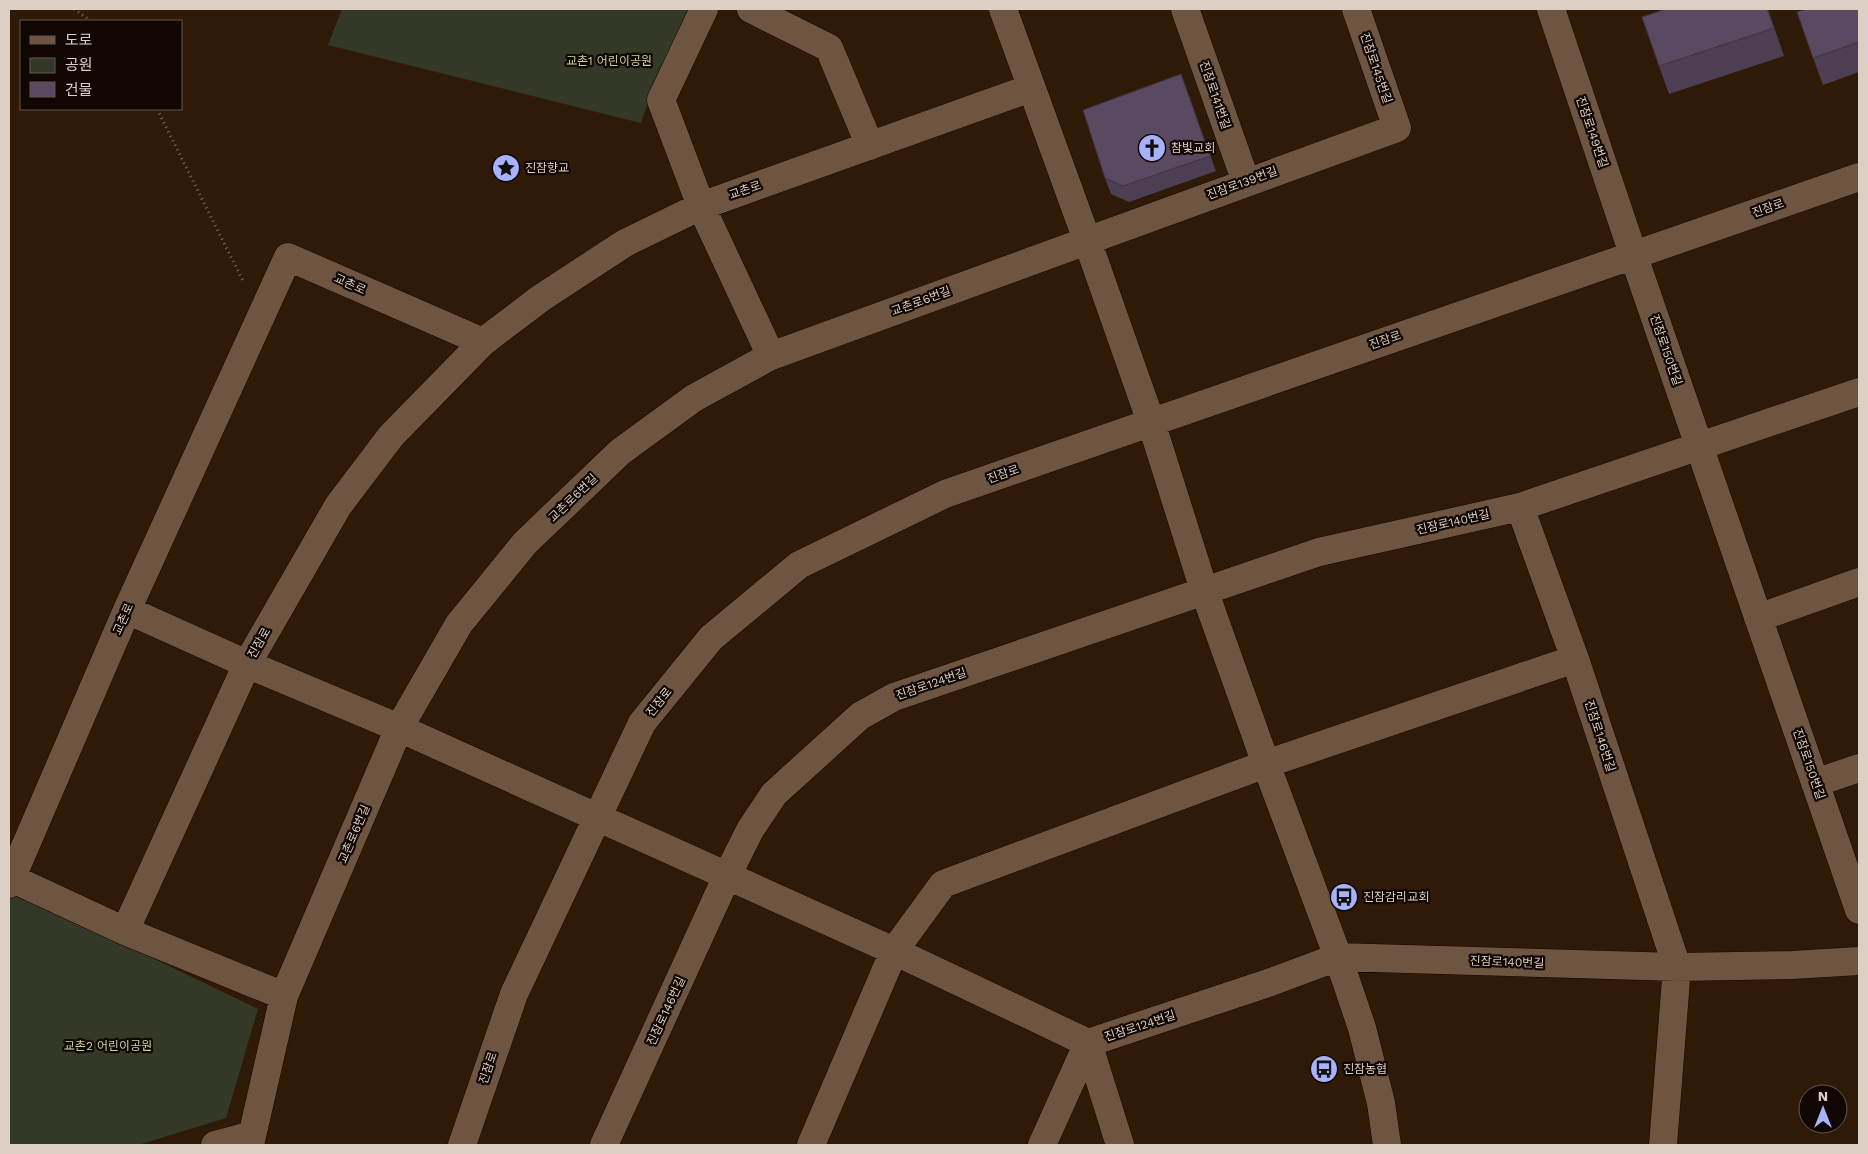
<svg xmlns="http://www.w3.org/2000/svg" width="1868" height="1154" font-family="'Work Sans','Noto Sans KR',sans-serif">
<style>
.green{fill:#333827}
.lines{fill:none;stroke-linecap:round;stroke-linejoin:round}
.minor-casing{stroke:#160400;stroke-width:29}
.path{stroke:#7c6a5b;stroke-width:3;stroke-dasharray:1 4;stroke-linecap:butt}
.minor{stroke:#6e5542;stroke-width:28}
.wall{fill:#4d3f53}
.shaded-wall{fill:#3e3344}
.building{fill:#594961;stroke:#3e3344}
.labels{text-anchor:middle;stroke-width:4.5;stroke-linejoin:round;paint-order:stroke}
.park-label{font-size:12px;fill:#c4d39d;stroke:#100702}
.street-label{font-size:12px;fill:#ddcfc4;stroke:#100702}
.poi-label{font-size:12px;fill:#ddcfc4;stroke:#100702;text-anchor:start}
</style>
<rect width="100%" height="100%" fill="#2f1a08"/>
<!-- green -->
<path class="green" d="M342,9H693L649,99L641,123L328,45Z
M10,889L258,1009L226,1118L138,1145H9Z"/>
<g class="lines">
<!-- minor casing -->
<g class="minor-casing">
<path id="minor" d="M704,9L661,100L701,206L771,356
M751,9L829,48L870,146
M1003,9L1087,240L1151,422L1204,590L1266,764L1338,957L1362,1028L1381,1103L1387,1145
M1185,9L1246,182
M1551,9L1633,254L1859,910
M1520,507L1575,659L1677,967L1663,1145
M127,610L247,664L399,728L894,951L1088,1043L1271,982L1338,957L1677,967L1792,965L1859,961
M1758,618L1859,582
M1815,783L1859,768
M11,878L125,931L284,996
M9,884L127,610L288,257L483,342
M125,931L247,664L338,506L391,436L483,342L541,298L625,243L701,206L1031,88
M1088,1043L1120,1145
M215,1145L252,1135
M250,1145L284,996L399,728L459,624L525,543L620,452L694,398L771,356L1397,128L1356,9
M462,1145L514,994L642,723L711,638L799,565L945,494L1859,177
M604,1145L727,876L750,830L774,794L860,716L894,697L1319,552L1520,507L1859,392
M811,1145L894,951L943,884L1266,764L1575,659
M1042,1145L1088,1043"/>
</g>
<!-- path -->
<path class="path" d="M74,9L91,21
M157,109L244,283"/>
<!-- minor -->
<use href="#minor" class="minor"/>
</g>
<!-- wall -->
<path class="wall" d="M1768,9L1784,56L1669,94L1659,66Z
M1859,9V72L1823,85L1813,58Z
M1181,74L1216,171L1129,202L1111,194L1105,178Z"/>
<!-- shaded-wall -->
<path class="shaded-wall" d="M1767,9H1768L1784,56L1774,28Z"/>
<!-- building -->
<path class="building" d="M1666,9H1767L1774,28L1659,66L1642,17Z
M1806,9H1859V42L1813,58L1797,12Z
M1181,74L1210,156L1123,186L1105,178L1083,110Z"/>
<!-- icons -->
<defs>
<g id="church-disc" transform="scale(1.4375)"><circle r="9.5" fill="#a7b1fc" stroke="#100702"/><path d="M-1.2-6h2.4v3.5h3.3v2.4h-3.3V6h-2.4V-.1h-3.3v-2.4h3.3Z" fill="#111"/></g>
<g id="sight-disc" transform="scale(1.4375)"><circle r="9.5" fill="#a7b1fc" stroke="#100702"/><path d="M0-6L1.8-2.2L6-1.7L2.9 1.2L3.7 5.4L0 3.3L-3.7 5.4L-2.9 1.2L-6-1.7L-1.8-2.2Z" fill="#111"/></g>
<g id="bus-disc" transform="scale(1.4375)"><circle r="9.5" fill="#a7b1fc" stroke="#100702"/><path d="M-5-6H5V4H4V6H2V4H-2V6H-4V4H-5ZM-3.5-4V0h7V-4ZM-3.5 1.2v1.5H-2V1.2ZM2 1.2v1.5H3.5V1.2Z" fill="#111"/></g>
</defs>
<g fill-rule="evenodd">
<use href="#church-disc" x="1152" y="148"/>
<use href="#sight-disc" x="506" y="168"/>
<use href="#bus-disc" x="1344" y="897"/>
<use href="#bus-disc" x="1324" y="1069"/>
</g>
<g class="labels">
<!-- park labels -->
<g class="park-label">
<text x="609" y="65">교촌1 어린이공원</text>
<text x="108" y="1050">교촌2 어린이공원</text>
</g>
<!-- street labels -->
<g class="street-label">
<text transform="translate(1376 68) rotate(71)" y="4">진잠로145번길</text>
<text transform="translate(1215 95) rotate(71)" y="4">진잠로141번길</text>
<text transform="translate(1592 132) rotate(71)" y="4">진잠로149번길</text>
<text transform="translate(1242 183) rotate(-20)" y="4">진잠로139번길</text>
<text transform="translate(745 190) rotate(-19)" y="4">교촌로</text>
<text transform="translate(1768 208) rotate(-19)" y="4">진잠로</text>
<text transform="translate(350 284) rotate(24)" y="4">교촌로</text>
<text transform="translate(921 301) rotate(-20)" y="4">교촌로6번길</text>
<text transform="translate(1385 340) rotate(-19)" y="4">진잠로</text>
<text transform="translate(1666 350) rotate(71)" y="4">진잠로150번길</text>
<text transform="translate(1003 474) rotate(-19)" y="4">진잠로</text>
<text transform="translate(573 498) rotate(-44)" y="4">교촌로6번길</text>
<text transform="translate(1453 522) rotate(-13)" y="4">진잠로140번길</text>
<text transform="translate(123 619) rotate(-66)" y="4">교촌로</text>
<text transform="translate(259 643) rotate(-60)" y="4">진잠로</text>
<text transform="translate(931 684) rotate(-19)" y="4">진잠로124번길</text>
<text transform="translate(659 702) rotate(-51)" y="4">진잠로</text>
<text transform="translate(1600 736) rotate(72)" y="4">진잠로146번길</text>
<text transform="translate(1809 764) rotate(71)" y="4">진잠로150번길</text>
<text transform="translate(354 834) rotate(-67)" y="4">교촌로6번길</text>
<text transform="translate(1507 962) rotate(2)" y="4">진잠로140번길</text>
<text transform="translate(666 1011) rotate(-65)" y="4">진잠로146번길</text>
<text transform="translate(1140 1026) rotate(-18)" y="4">진잠로124번길</text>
<text transform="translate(488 1068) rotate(-71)" y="4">진잠로</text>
</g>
<!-- poi labels -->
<g class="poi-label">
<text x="1171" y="152">참빛교회</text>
<text x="525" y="172">진잠향교</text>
<text x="1363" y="901">진잠감리교회</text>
<text x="1343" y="1073">진잠농협</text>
</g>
</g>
<!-- border -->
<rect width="1868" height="1154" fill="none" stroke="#ddcfc4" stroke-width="20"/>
<!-- legend -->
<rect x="20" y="20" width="162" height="90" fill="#100702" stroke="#625750"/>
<rect x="30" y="36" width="25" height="8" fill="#6e5542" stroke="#625750"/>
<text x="65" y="45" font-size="15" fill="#ddcfc4">도로</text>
<rect x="30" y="58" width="25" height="15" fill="#333827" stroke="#625750"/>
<text x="65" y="70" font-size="15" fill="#ddcfc4">공원</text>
<rect x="30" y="82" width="25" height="15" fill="#594961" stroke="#625750"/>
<text x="65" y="95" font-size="15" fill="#ddcfc4">건물</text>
<!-- north arrow -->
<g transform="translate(1823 1109)"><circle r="24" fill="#100702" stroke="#625750"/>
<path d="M0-4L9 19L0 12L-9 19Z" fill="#a7b1fc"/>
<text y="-8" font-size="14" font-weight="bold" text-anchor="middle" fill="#ddcfc4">N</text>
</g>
</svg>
